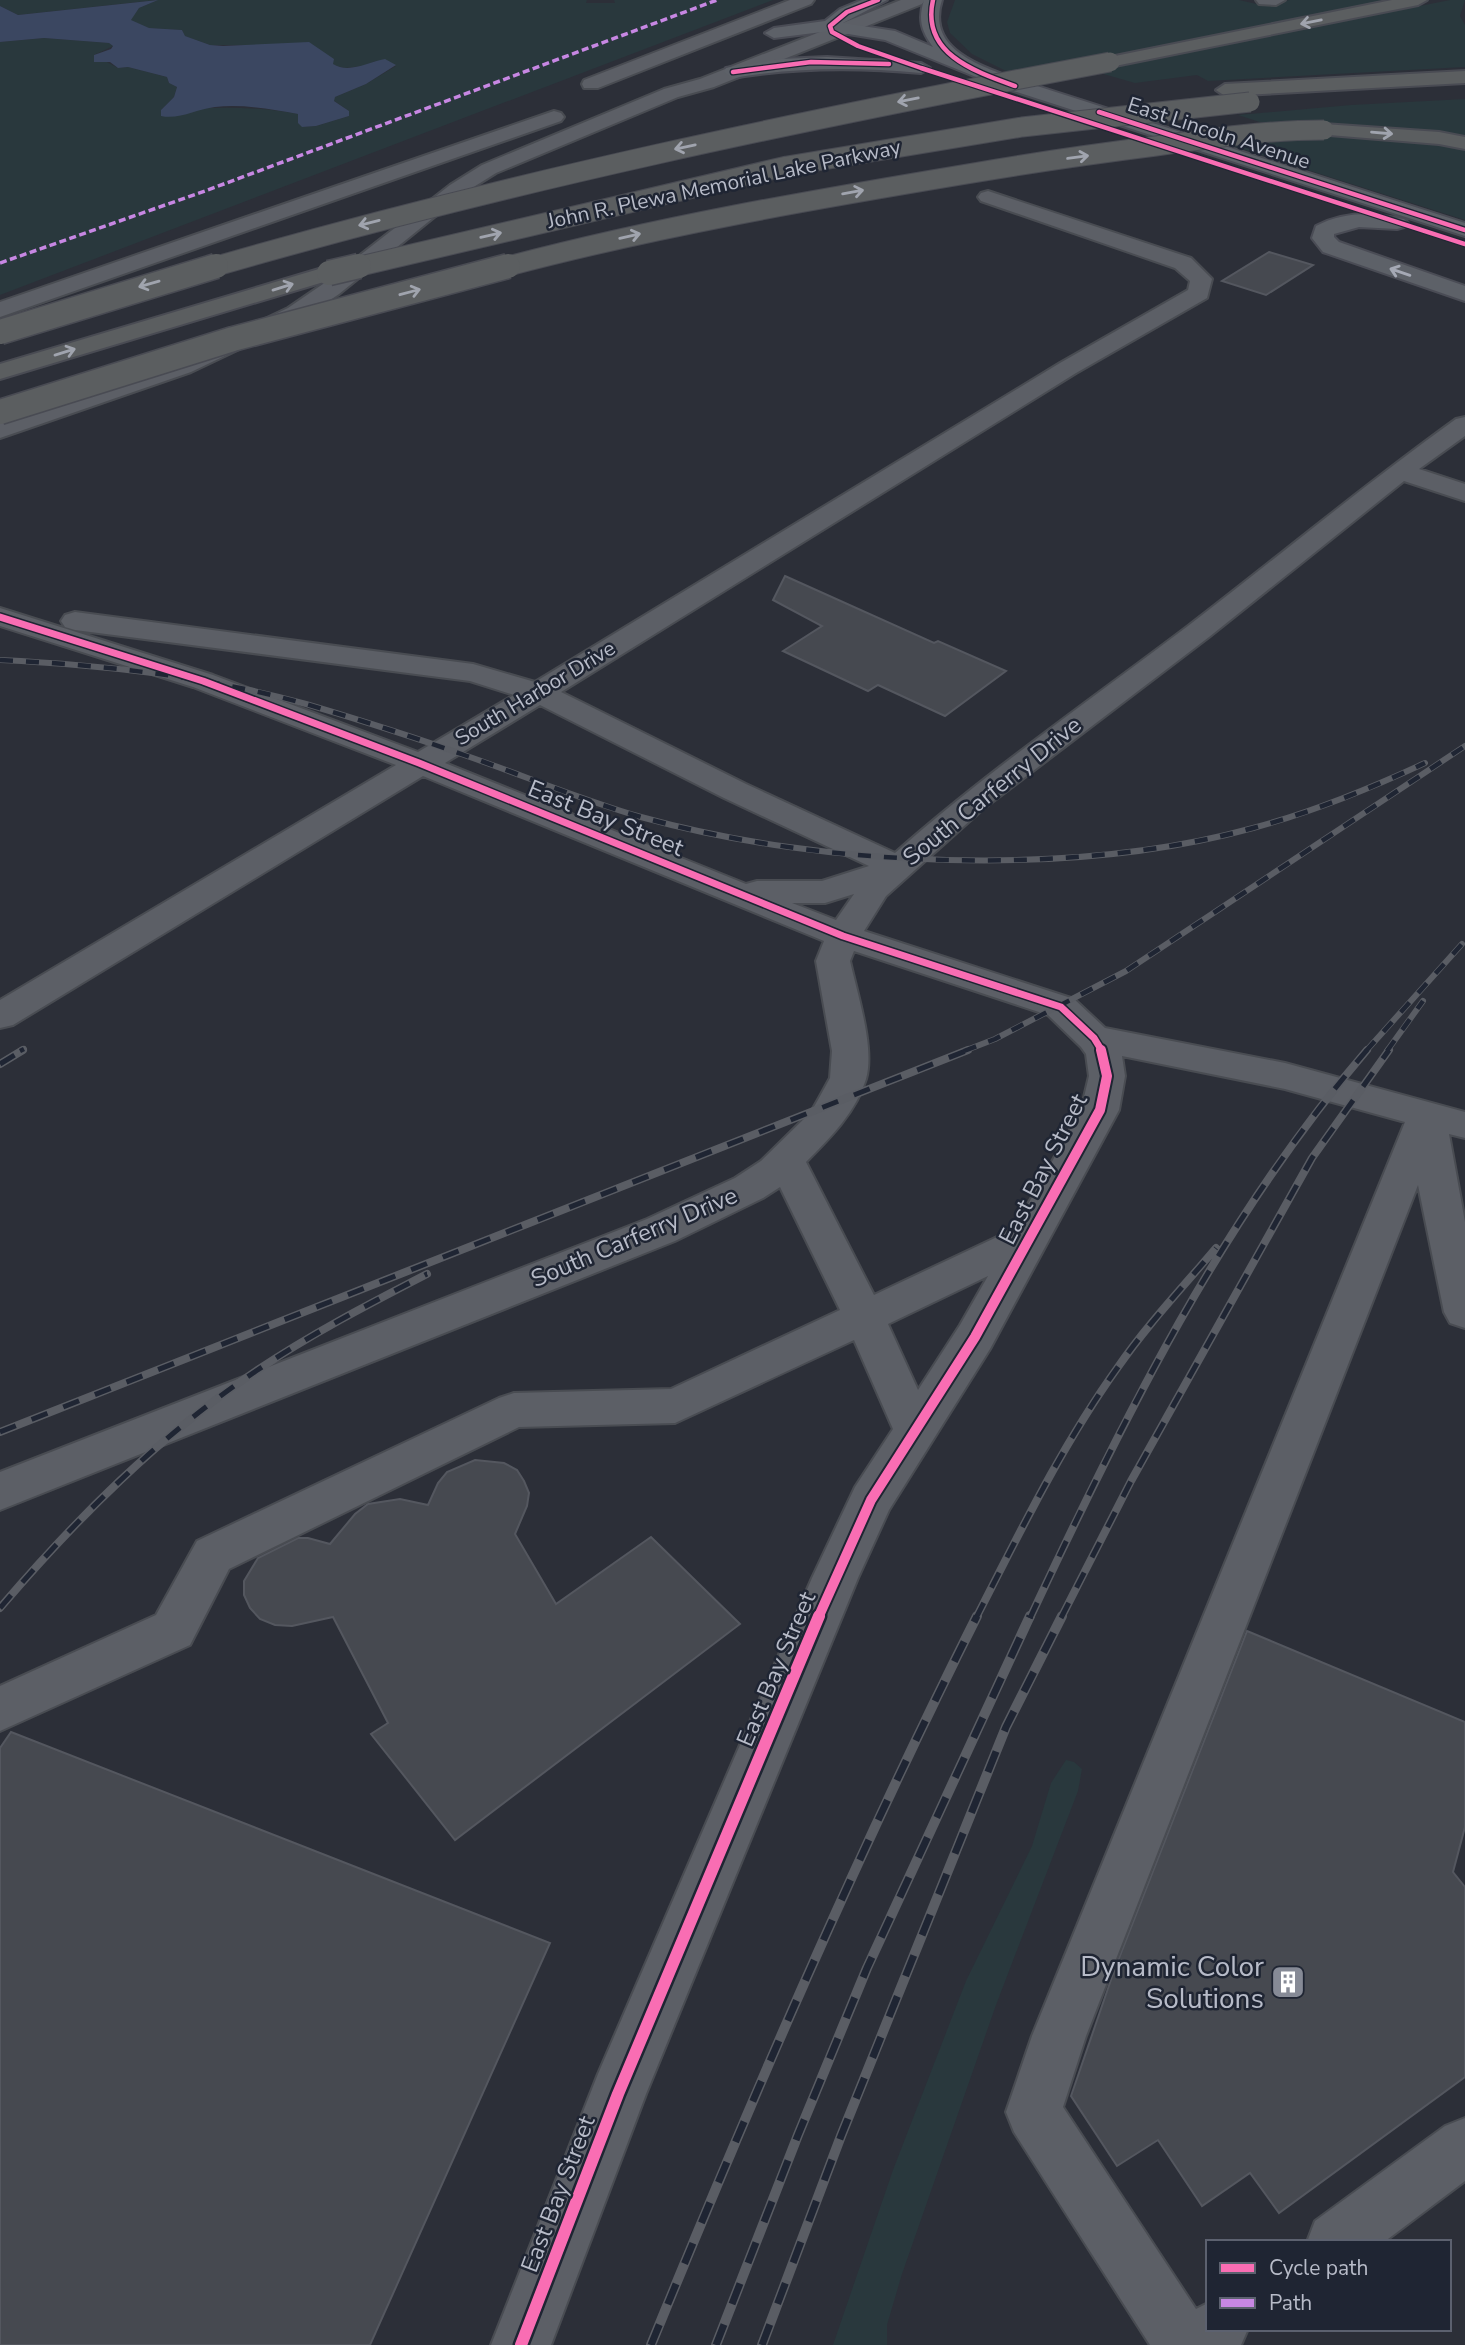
<svg xmlns="http://www.w3.org/2000/svg" width="1465" height="2345" font-family="'Nunito Sans',sans-serif">
<style>
.green{fill:#29383d}
.water{fill:#3b4761}
.building{fill:#464950;stroke:#54575f;stroke-width:2}
.lines{fill:none;stroke-linecap:round;stroke-linejoin:round}
.minor-casing{stroke:#494c52;stroke-width:4}
.major-casing{stroke:#4a4c55;stroke-width:4}
.highway-casing{stroke:#494b53;stroke-width:4}
.minor{fill:#5c5f66;fill-rule:evenodd}
.major{fill:#5d6168;fill-rule:evenodd}
.highway{fill:#5b5e60;fill-rule:evenodd}
.rail-far2-casing{stroke:#5a5d64;stroke-width:6}
.rail-far1-casing{stroke:#5a5d64;stroke-width:8}
.rail-casing{stroke:#5a5d64;stroke-width:10}
.rail-far2{stroke:#1f2533;stroke-width:4.5;stroke-dasharray:13;stroke-linecap:butt}
.rail-far1{stroke:#1f2533;stroke-width:5;stroke-dasharray:17;stroke-linecap:butt}
.rail{stroke:#1f2533;stroke-width:7;stroke-dasharray:22;stroke-linecap:butt}
.highway-bridge-far1-casing{stroke:#494b53;stroke-width:21;stroke-linecap:butt}
.highway-bridge-casing{stroke:#494b53;stroke-width:27;stroke-linecap:butt}
.highway-bridge-far1{stroke:#5b5e60;stroke-width:19}
.highway-bridge{stroke:#5b5e60;stroke-width:24}
.quiet{stroke:#c787e3;stroke-width:3.5;stroke-dasharray:7 3.5;stroke-linecap:butt}
.cycleway-far3-casing{stroke:#1f2533;stroke-width:7}
.cycleway-far2-casing{stroke:#1f2533;stroke-width:10}
.cycleway-far1-casing{stroke:#1f2533;stroke-width:14}
.cycleway-casing{stroke:#1f2533;stroke-width:17}
.cycleway-far3{stroke:#f96db3;stroke-width:4.5}
.cycleway-far2{stroke:#f96db3;stroke-width:7}
.cycleway-far1{stroke:#f96db3;stroke-width:10}
.cycleway{stroke:#f96db3;stroke-width:12}
.oneway{stroke:#a0a4ae}
.oneway2{stroke:#a5a9b5}
.labels{text-anchor:middle;stroke-width:5;stroke-linejoin:round;paint-order:stroke}
.far-street-label{font-size:21px;fill:#b7bbc8;stroke:#1f2533}
.street-label{font-size:24px;fill:#b7bbc8;stroke:#1f2533}
.near-poi-label{font-size:28px;fill:#b7bbc8;stroke:#1f2533;text-anchor:end}
</style>
<rect width="100%" height="100%" fill="#2c2f38"/>
<!-- green -->
<path class="green" d="M0,0H587L586,3H615L614,0H773L0,295V42L44,38L109,43L113,46L94,55L118,68L128,67L167,77L169,83L177,87L174,97L161,110C207,108 252,105 298,114L303,127L316,126L349,116V111L333,100L335,97L366,84L396,66L376,61L364,66L344,68L261,45H210L184,36L182,30L148,28L130,20L139,8L157,0L18,15L0,6Z
M955,0H1239L1261,5L1290,0H1392L1104,59L1012,74L972,54L950,33L947,22Z
M1450,0H1465L1460,16L1465,25V67L1208,81L1197,75L1135,83L1093,71Z
M1465,99V137L1388,128L1272,126L1238,115L1351,105Z
M1330,134L1392,139L1465,149V220L1217,141Z
M1066,1760L1074,1762L1082,1769L1078,1791L996,2005L902,2274L887,2325V2345H833L893,2170L966,1981L1032,1846L1051,1783Z"/>
<!-- water -->
<path class="water" d="M158,0L139,8L131,20L149,28L182,30L185,36L210,45L223,46L309,42L334,59L333,64C349,74 368,62 385,59L396,65L366,84L335,97L334,101L349,111V116L316,126L302,127L298,123V114C271,109 242,104 215,107C197,109 179,120 161,116V110L174,97L177,87L169,83L167,77L128,67L118,68L110,62H94V55L111,49L113,46L109,43L44,38L0,42V6L18,15Z"/>
<!-- building -->
<path class="building" d="M1269,252L1313,265L1266,295L1222,281Z
M785,576L934,643L938,641L1006,671L945,716L878,685L868,691L783,651L822,626L773,600Z
M475,1460L504,1463L517,1470L524,1481L529,1493L527,1506L515,1534L556,1604L651,1537L740,1624L455,1840L371,1734L388,1723L333,1617L292,1626L275,1625L260,1619L250,1608L244,1595V1581L258,1558L298,1538H308L330,1544L355,1514L368,1504L400,1499L428,1505L438,1483L447,1472Z
M1247,1631L1465,1722V1827L1453,1872L1465,1887V2077L1279,2213L1250,2173L1202,2206L1158,2140L1117,2166L1071,2096L1114,1971Z
M11,1732L550,1943L370,2345H0V1748Z"/>
<g class="lines">
<!-- minor casing -->
<g class="minor-casing">
<path id="minor" d="M790,0H814L811,4L598,88H584L582,84L584,80Z
M901,0H925L922,4L714,87L678,97L496,173L464,193L339,294L304,318L191,372L0,438V423L175,362L288,308L323,284L450,185L482,165L664,89L700,79Z
M1256,0H1285L1276,5L1259,4Z
M554,111L561,113L564,117L561,121L0,317V302Z
M988,191L1191,258L1212,279L1207,298L1076,373L561,692L746,784L895,853C988,771 1089,701 1188,626C1278,557 1364,485 1456,419L1465,417V436L1419,469L1465,484V501L1404,481L1209,637L983,809L886,896L864,931L1074,999L1105,1028L1285,1063L1465,1112V1138L1449,1134L1465,1222V1328L1450,1323L1444,1312L1418,1185L1086,2036L1063,2107L1196,2309L1208,2303V2329H1248L1241,2345H1150L1014,2132L1006,2112L1032,2036L1405,1122L1285,1089L1122,1056L1125,1076L1119,1110L990,1349L889,1510L858,1578L646,2094L551,2345H491L598,2074L812,1578L855,1487L893,1429L854,1340L675,1423L519,1427L229,1569L190,1645L0,1731V1686L156,1615L197,1541L499,1398L514,1393L671,1389L840,1310L780,1187L763,1198L675,1241L0,1510V1472L647,1219L735,1178L761,1161L811,1112L819,1098L830,1078L832,1051L816,961L824,941L423,776L13,1025L0,1028V1000L396,765L193,687L0,626V608L213,675L418,752L514,695L470,681L75,630L65,627L61,621L65,615L75,612L473,664L535,682L1060,363L1188,290L1190,281L1175,268L981,201L978,197L981,193ZM540,705L724,798L869,866L822,881H757L746,884L445,763ZM854,894L836,920L792,903H825ZM854,951L1048,1015L1081,1047L1086,1054L1089,1076L1081,1110L1014,1229L874,1295L806,1162C830,1138 856,1112 866,1079C875,1048 857,993 850,961ZM988,1276L960,1325L918,1390L888,1324Z
M1465,2118V2181L1384,2242H1307L1315,2221L1445,2126Z"/>
</g>
<!-- major casing -->
<g class="major-casing">
<path id="major" d="M862,0H887L843,23L895,31L933,47C921,31 918,19 924,0H942C926,49 979,65 1015,79L1465,223V236L1001,87L885,40L830,31L774,38L765,33L774,28L825,21L840,9Z
M827,57L921,63L930,68L921,73C857,67 796,67 733,78L724,72L726,68L781,59Z
M1368,214L1404,219L1408,223L1404,227L1397,229L1359,227L1334,234V237L1339,242L1465,286V301L1323,252L1312,238L1316,226C1333,217 1350,214 1368,214Z"/>
</g>
<!-- highway casing -->
<g class="highway-casing">
<path id="highway" d="M1392,0H1427L1418,5L1110,67L1101,62L1110,57Z
M1465,71V83L1225,96L1216,90L1225,84Z
M1324,124L1439,132L1465,137V149L1439,144L1317,134L1314,130Z
M329,266L337,268L340,273L337,278L0,379V364Z"/>
</g>
<!-- minor -->
<use href="#minor" class="minor"/>
<!-- major -->
<use href="#major" class="major"/>
<!-- highway -->
<use href="#highway" class="highway"/>
<!-- rail-far2 casing -->
<g class="rail-far2-casing">
<path id="rail-far2" d="M0,660C103,665 206,676 306,704C360,720 414,737 467,756C525,776 582,800 641,817C821,867 1072,878 1253,828C1313,812 1369,789 1425,763
M20,1051L24,1049
M964,1051L995,1039L1126,971L1465,746
M1366,1051L1462,944
M1387,1051L1423,1001"/>
</g>
<!-- rail-far1 casing -->
<g class="rail-far1-casing">
<path id="rail-far1" d="M0,1064L23,1050
M0,1432L968,1050
M0,1608C76,1519 159,1436 256,1371C311,1334 369,1304 427,1274
M976,1618C1020,1532 1062,1445 1118,1367C1147,1325 1183,1287 1216,1248
M1030,1618C1123,1419 1223,1217 1367,1050
M1061,1618L1131,1481L1312,1158L1389,1050"/>
</g>
<!-- rail casing -->
<g class="rail-casing">
<path id="rail" d="M651,2345C752,2098 857,1854 977,1616
M716,2345L798,2135L867,1968L1030,1616
M762,2345L841,2136L1006,1727L1062,1616"/>
</g>
<!-- rail-far2 -->
<use href="#rail-far2" class="rail-far2"/>
<!-- rail-far1 -->
<use href="#rail-far1" class="rail-far1"/>
<!-- rail -->
<use href="#rail" class="rail"/>
<!-- highway-bridge-far1 casing -->
<g class="highway-bridge-far1-casing">
<path id="highway-bridge-far1" d="M210,268C506,182 807,119 1110,62
M352,268L787,166L1022,127L1250,102
M501,268C655,227 811,200 967,174C1030,163 1093,154 1156,146C1212,138 1268,130 1324,130"/>
</g>
<!-- highway-bridge casing -->
<g class="highway-bridge-casing">
<path id="highway-bridge" d="M329,273L359,266
M0,332L216,266
M0,412L233,339L508,266"/>
</g>
<!-- highway-bridge-far1 -->
<use href="#highway-bridge-far1" class="highway-bridge-far1"/>
<!-- highway-bridge -->
<use href="#highway-bridge" class="highway-bridge"/>
<!-- quiet -->
<path class="quiet" d="M0,263L205,191L717,0"/>
<!-- cycleway-far3 casing -->
<g class="cycleway-far3-casing">
<path id="cycleway-far3" d="M878,0L847,12L830,26L832,32L858,46L921,68L1465,244
M933,0C921,53 973,71 1015,86
M733,72L811,62L889,64
M1099,112L1465,230"/>
</g>
<!-- cycleway-far2 casing -->
<g class="cycleway-far2-casing">
<path id="cycleway-far2" d="M0,617L203,681L419,763L843,936L1061,1007L1094,1038L1102,1051"/>
</g>
<!-- cycleway-far1 casing -->
<g class="cycleway-far1-casing">
<path id="cycleway-far1" d="M818,1618L871,1500L975,1337L1100,1110L1107,1076L1101,1050"/>
</g>
<!-- cycleway casing -->
<g class="cycleway-casing">
<path id="cycleway" d="M521,2345L618,2094L819,1616"/>
</g>
<!-- cycleway-far3 -->
<use href="#cycleway-far3" class="cycleway-far3"/>
<!-- cycleway-far2 -->
<use href="#cycleway-far2" class="cycleway-far2"/>
<!-- cycleway-far1 -->
<use href="#cycleway-far1" class="cycleway-far1"/>
<!-- cycleway -->
<use href="#cycleway" class="cycleway"/>
</g>
<!-- one-way arrows -->
<defs><path id="oneway-shaft" d="M-6 0H5M1.5-3L5.5 0L1.5 3" fill="none" stroke-width="1.6" stroke-linecap="round" stroke-linejoin="round" transform="scale(1.75)"/></defs>
<g class="oneway">
<use href="#oneway-shaft" transform="translate(1311 22) rotate(169)"/>
<use href="#oneway-shaft" transform="translate(908 100) rotate(169)"/>
<use href="#oneway-shaft" transform="translate(1382 133) rotate(5)"/>
<use href="#oneway-shaft" transform="translate(685 147) rotate(168)"/>
<use href="#oneway-shaft" transform="translate(1078 157) rotate(-8)"/>
<use href="#oneway-shaft" transform="translate(853 192) rotate(-10)"/>
<use href="#oneway-shaft" transform="translate(369 223) rotate(166)"/>
<use href="#oneway-shaft" transform="translate(491 235) rotate(-13)"/>
<use href="#oneway-shaft" transform="translate(630 236) rotate(-13)"/>
<use href="#oneway-shaft" transform="translate(149 284) rotate(164)"/>
<use href="#oneway-shaft" transform="translate(283 287) rotate(-17)"/>
<use href="#oneway-shaft" transform="translate(410 292) rotate(-15)"/>
<use href="#oneway-shaft" transform="translate(65 352) rotate(-17)"/>
</g>
<use class="oneway2" href="#oneway-shaft" transform="translate(1400 272) rotate(-161)"/>
<!-- icons -->
<defs>
<g id="building-square" transform="scale(1.75)"><rect x="-9" y="-9" width="18" height="18" rx="4" fill="#868a96" stroke="#1f2533"/><path d="M-4-6H4V6H1V3H-1V6H-4ZM-2.5-4.3h1.7v1.8h-1.7ZM.8-4.3h1.7v1.8H.8ZM-2.5-1h1.7V.8h-1.7ZM.8-1h1.7V.8H.8Z" fill="#fff"/></g>
</defs>
<g fill-rule="evenodd">
<use href="#building-square" x="1288" y="1982"/>
</g>
<g class="labels">
<!-- far-street labels -->
<g class="far-street-label">
<text transform="translate(1219 133) rotate(18)" y="7">East Lincoln Avenue</text>
<text transform="translate(724 184) rotate(-12)" y="7">John R. Plewa Memorial Lake Parkway</text>
<text transform="translate(535 693) rotate(-31)" y="7">South Harbor Drive</text>
</g>
<!-- street labels -->
<g class="street-label">
<text transform="translate(992 791) rotate(-39)" y="8">South Carferry Drive</text>
<text transform="translate(606 818) rotate(22)" y="8">East Bay Street</text>
<text transform="translate(1043 1169) rotate(-63)" y="8">East Bay Street</text>
<text transform="translate(634 1237) rotate(-23)" y="8">South Carferry Drive</text>
<text transform="translate(776 1669) rotate(-67)" y="8">East Bay Street</text>
<text transform="translate(558 2194) rotate(-69)" y="8">East Bay Street</text>
</g>
<!-- near-poi labels -->
<g class="near-poi-label">
<text x="1264" y="1976">Dynamic Color<tspan x="1264" dy="32">Solutions</tspan></text>
</g>
</g>
<!-- legend -->
<rect x="1206" y="2240" width="245" height="91" fill="#1f2533" stroke="#5c616f" stroke-width="2"/>
<rect x="1220" y="2263" width="35" height="10" fill="#f96db3" stroke="#5c616f" stroke-width="2"/>
<text x="1269" y="2275" font-size="21" fill="#b7bbc8">Cycle path</text>
<rect x="1220" y="2298" width="35" height="10" fill="#c787e3" stroke="#5c616f" stroke-width="2"/>
<text x="1269" y="2310" font-size="21" fill="#b7bbc8">Path</text>
</svg>
